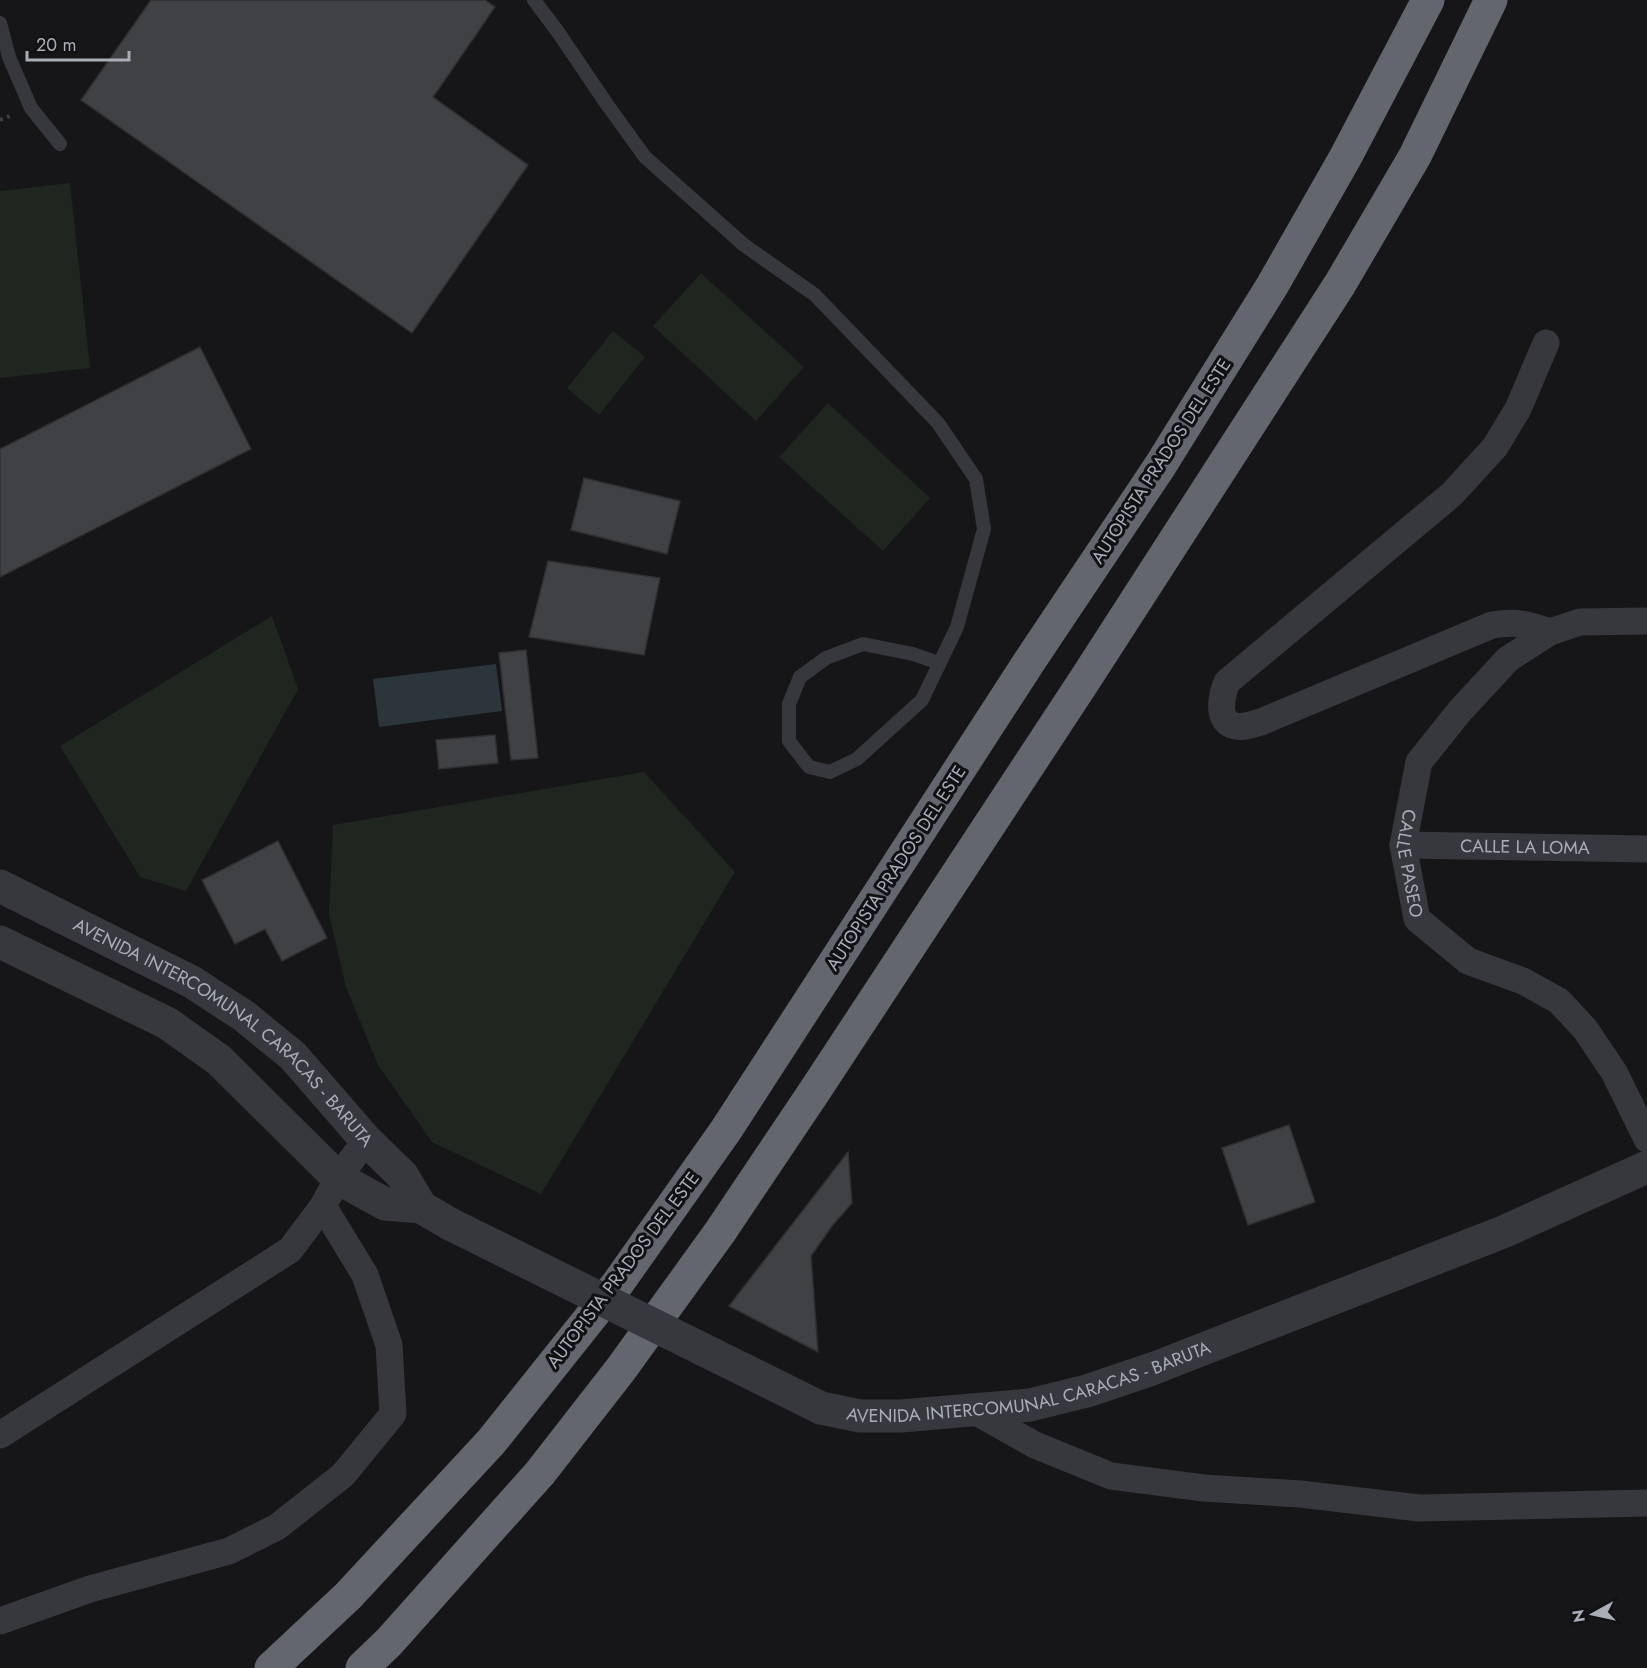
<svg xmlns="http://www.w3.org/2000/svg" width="1647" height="1668" font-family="Jost,sans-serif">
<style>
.green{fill:#1e261f}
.water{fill:#2c353c}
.building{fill:#404145;stroke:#303034;stroke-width:1.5}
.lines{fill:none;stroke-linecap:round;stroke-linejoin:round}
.path{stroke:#3d3f44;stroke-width:4;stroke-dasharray:3 4.5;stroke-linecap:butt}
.service{stroke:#37383d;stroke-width:14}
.minor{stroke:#37383d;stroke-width:27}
.tertiary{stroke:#37383d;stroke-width:33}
.motorway{stroke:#63666e;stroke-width:33}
.tertiary-bridge{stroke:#37383d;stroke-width:33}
.labels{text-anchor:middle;stroke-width:6;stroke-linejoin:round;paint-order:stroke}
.street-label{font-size:18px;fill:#a8adb8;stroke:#111113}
</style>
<rect width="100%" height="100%" fill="#161618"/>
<!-- green -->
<path class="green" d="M70,183L90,368L0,378V191Z
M701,273L804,367L756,421L653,326Z
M613,331L645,357L599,415L567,388Z
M828,403L930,498L883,551L779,457Z
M272,616L298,689L186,891L140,877L60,746Z
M644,772L735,872L541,1194L432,1142L378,1065L346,987L329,915L333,825Z"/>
<!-- water -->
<path class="water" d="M496,664L502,711L379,727L373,679Z"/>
<!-- building -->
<path class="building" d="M151,0H485L495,7L433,97L528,165L412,333L81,100Z
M200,347L251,449L0,577V449Z
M584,478L680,501L667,554L571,530Z
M548,561L660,578L644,655L529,637Z
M526,650L538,758L511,760L499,653Z
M495,735L498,763L439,769L436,740Z
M278,841L327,938L282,961L265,929L235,944L202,880Z
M1289,1125L1315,1202L1248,1225L1222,1148Z
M848,1152L852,1203L832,1226L811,1256L818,1352L729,1306Z"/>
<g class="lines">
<!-- path -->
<path class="path" d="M0,120L10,116"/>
<!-- service -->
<path class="service" d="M534,0L558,32L606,103L645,157L744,245L815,295L938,423L976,479L984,529L957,627L922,700L857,759L830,772L809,767L789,741V704L800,677L826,658L863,644L913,654L939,663
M0,23L9,57L31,108L60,144"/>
<!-- minor -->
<g class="minor">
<path d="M1546,343L1518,409L1495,447L1452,494L1227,682C1222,694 1216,719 1232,725C1241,729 1252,724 1261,722L1492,625C1516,621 1527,624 1550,632"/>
<path id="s1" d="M1647,621L1580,622L1550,632L1508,659L1459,712L1419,762L1403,845L1417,919L1468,961L1523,981L1559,1001L1585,1029L1614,1072L1647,1139"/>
<path id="s2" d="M1403,845L1647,849"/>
<path d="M973,1410L1035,1445L1111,1476L1204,1488L1300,1494L1419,1508L1647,1503"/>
<path d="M0,1435L290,1250L323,1206L338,1178L366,1140"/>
<path d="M0,1621L90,1589L229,1551L277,1527L343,1475L393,1414L389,1345L365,1275L323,1206"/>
</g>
<!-- tertiary -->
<g class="tertiary">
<path id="s3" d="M0,886L192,982L244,1016L293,1056L366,1140L402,1175L421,1207"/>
<path d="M0,942L167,1023L219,1060L338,1178L385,1204L421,1207L450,1224"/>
<path id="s4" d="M821,1408L860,1416H901L1030,1405L1087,1391L1152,1369L1503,1232L1647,1167"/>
</g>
<!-- motorway -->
<path class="motorway" d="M271,1668L348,1596L491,1442L618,1283L726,1130L1029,662L1160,466L1272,286L1345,158L1428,0
M362,1668L389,1642L540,1473L621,1369L720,1232L814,1092L1086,678L1340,284L1415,156L1491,0"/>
<!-- tertiary-bridge -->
<path class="tertiary-bridge" d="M450,1224L821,1408"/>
</g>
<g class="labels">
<!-- street labels -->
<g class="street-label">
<text transform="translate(1161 461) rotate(-57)" y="6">AUTOPISTA PRADOS DEL ESTE</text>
<text dy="6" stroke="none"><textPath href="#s2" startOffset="122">CALLE LA LOMA</textPath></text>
<text dy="6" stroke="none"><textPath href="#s1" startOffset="388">CALLE PASEO</textPath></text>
<text transform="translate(896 868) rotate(-57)" y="6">AUTOPISTA PRADOS DEL ESTE</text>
<text dy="6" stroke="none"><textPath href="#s3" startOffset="270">AVENIDA INTERCOMUNAL CARACAS - BARUTA</textPath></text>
<text transform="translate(623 1270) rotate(-53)" y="6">AUTOPISTA PRADOS DEL ESTE</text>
<text dy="6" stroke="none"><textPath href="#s4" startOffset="213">AVENIDA INTERCOMUNAL CARACAS - BARUTA</textPath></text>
</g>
</g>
<!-- north arrow -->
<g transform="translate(1593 1614) rotate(262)" stroke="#111113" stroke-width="4.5" paint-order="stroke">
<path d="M0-4.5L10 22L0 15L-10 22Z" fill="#a8adb8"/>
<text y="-9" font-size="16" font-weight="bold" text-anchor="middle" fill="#a8adb8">N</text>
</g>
<!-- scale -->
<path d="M27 51v9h102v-9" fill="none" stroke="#a8adb8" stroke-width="3"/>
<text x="36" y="51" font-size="18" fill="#a8adb8" stroke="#111113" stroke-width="4.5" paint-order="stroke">20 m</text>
</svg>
